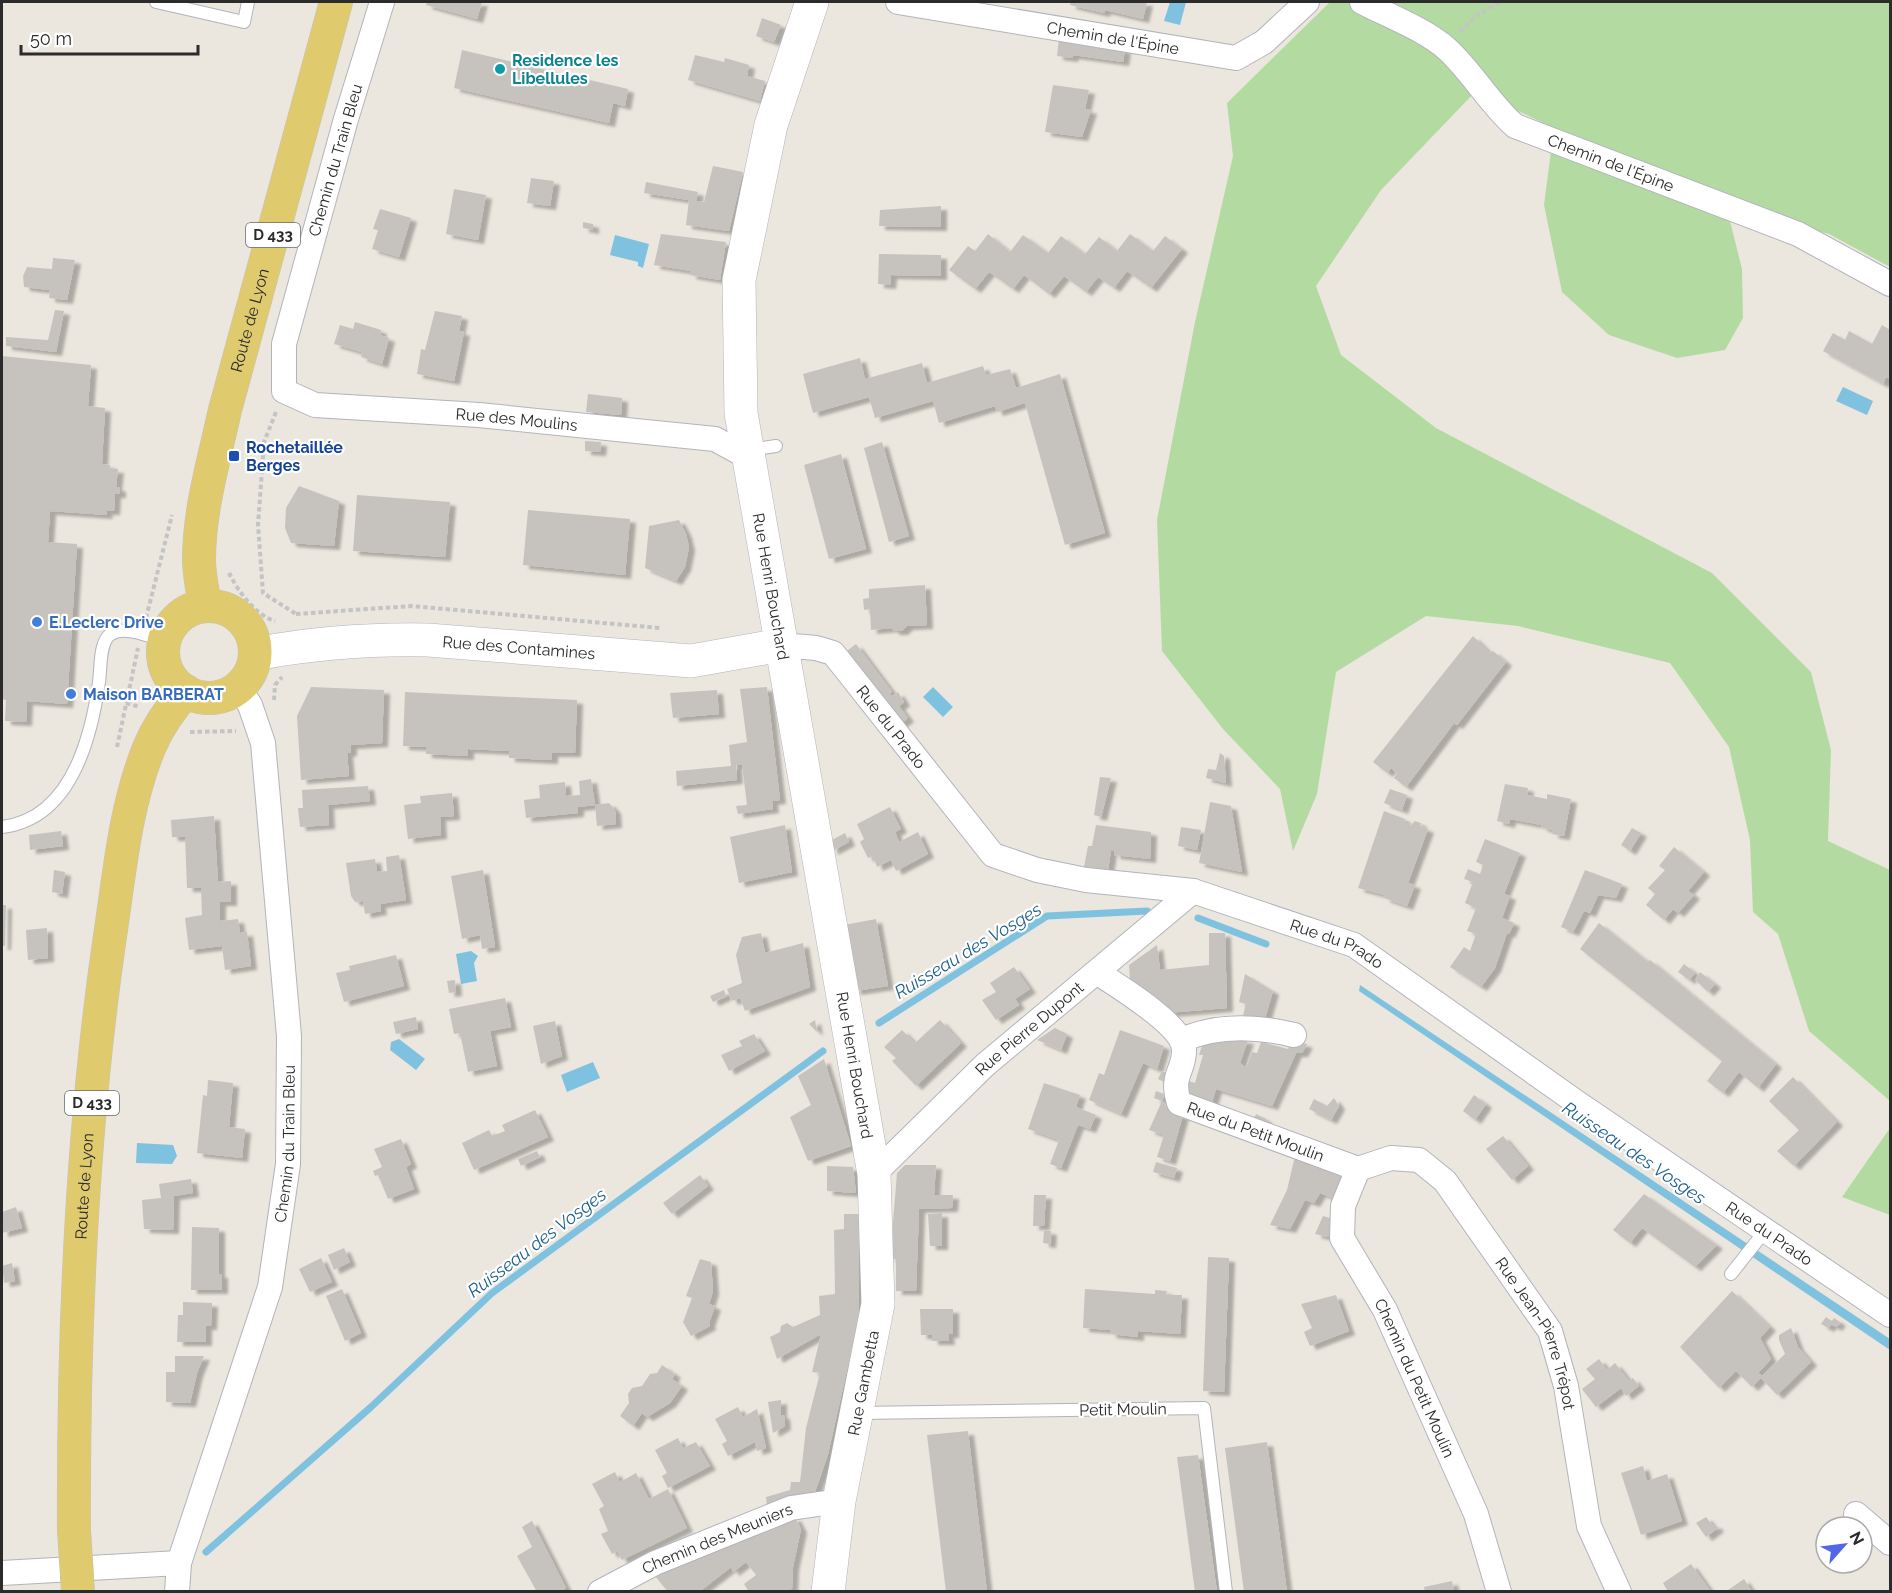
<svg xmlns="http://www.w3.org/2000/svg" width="1892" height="1593" font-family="Raleway,sans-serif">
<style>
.green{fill:#b3dba1}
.water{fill:#7ec2e0}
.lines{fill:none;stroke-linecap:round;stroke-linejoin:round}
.stream{stroke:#7ec2e0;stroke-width:7}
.building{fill:#c6c3be;filter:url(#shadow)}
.lane-casing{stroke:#b2b4bd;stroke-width:14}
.street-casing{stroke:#b2b4bd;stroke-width:26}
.secondary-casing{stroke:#b2b4bd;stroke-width:34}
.primary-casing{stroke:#c4c4c4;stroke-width:34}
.path{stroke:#c4c4c4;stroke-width:4;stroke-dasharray:4.5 3;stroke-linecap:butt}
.lane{stroke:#fff;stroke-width:12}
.street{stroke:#fff;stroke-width:24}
.secondary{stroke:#fff;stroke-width:33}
.primary{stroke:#e0ca6e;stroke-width:33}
.primary-bridge-casing{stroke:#c4c4c4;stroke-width:34;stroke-linecap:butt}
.primary-bridge{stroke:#e0ca6e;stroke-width:33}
.culture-dot{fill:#0f9aa8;stroke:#fff;stroke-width:2}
.transit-dot{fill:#1a4fb4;stroke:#fff;stroke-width:2}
.shop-dot{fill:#3f7fe0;stroke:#fff;stroke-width:2}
.labels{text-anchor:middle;stroke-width:4.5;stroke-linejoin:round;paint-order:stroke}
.shield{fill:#fff;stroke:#6b6b6b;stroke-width:1.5}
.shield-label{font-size:15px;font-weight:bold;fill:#2b2b2b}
.street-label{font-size:16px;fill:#2b2b2b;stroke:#fff}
.culture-label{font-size:16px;font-weight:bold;fill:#0d838f;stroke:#fff;text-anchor:start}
.transit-label{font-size:16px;font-weight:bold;fill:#164399;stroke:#fff;text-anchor:start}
.shop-label{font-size:16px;font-weight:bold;fill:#366cbe;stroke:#fff;text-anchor:start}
.water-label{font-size:18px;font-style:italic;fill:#1d618c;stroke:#fff}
</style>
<defs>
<filter id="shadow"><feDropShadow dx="6" dy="4" stdDeviation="1.5" flood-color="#0004"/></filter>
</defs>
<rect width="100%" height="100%" fill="#ebe6de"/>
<!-- green -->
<path class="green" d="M1330,2H1890V267L1829,234L1784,223L1725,201L1742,269L1743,318L1725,350L1677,358L1609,335L1562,292L1544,205L1554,128L1476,91L1381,190L1316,286L1341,355L1436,428L1712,573L1811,672L1831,750L1828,841L1890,870V1101L1809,1031L1778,934L1753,912L1750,840L1729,747L1670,663L1518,626L1426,616L1336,672L1317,794L1293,851L1280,789L1223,729L1162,651L1157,520L1195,322L1233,156L1227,103Z
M1890,1128V1215L1842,1197Z"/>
<!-- water -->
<path class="water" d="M1170,2H1186L1180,25L1164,21Z
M615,235L649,244L643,268L638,266V262L610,255Z
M1843,387L1873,401L1867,415L1836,401Z
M933,687L953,707L943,717L923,697Z
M471,951L478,956L474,963L477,981L461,984L456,954Z
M1360,985L1890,1339V1350L1359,991Z
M399,1039L425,1059L416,1070L390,1050L391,1042Z
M593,1062L600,1078L567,1092L561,1075Z
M137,1143L173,1145L177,1156L172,1164L136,1163Z"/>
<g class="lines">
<!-- stream -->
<path class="stream" d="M1198,918L1266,944
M879,1023L1047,916L1147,911
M206,1552L371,1407L492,1293L823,1051"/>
</g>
<!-- building -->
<path class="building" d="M427,2H482L477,19L426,5Z
M1071,2H1147L1143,19L1105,10L1104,13L1070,5Z
M762,18L781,25L774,42L756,36Z
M1059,38L1125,49L1123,62L1073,55L1072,58L1057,56Z
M462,50L628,89L625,106L613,103L609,123L454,88Z
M695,55L724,62L725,58L749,65L747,76L765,81L760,101L688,80Z
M1053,85L1089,90L1085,109L1091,110L1082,137L1045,132Z
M713,166L743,172L729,231L686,225L689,200L644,193L646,182L698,192L696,201L704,202Z
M531,178L554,181L550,206L527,203Z
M454,189L486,195L478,240L446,234Z
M941,206V227L879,226L880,210Z
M380,209L411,218L399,257L372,249L378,230L373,229Z
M583,222L593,224V230L583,228Z
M661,234L726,242L720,280L690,275L691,271L654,265Z
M988,234L1010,252L1023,235L1048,253L1061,236L1085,254L1099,237L1117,251L1130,234L1153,251L1165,236L1182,249L1151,288L1127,271L1114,288L1098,277L1086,292L1064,276L1049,294L1024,275L1013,289L989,272L975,289L949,270L968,246L975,251Z
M879,254L941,255V276L891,275L890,285L878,284Z
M53,258L75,260L67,300L49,298L50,290L24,287L23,276L27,267L52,269Z
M55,310L64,311L56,352L6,346V337L48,340Z
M435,311L462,316L459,331L464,332L454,381L417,374L421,349L425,350Z
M355,322L381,330L380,335L389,338L382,364L361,357L362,352L334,344L340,325L353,329Z
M1882,325L1890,330V379L1886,377L1883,384L1823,351L1833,333L1845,340L1849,331L1872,344Z
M2,356L91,365L88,406L105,408L102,464L110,465V469H118L116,487L120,488V494H115L114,511H106L107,515L50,511L48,542L77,544L67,704L27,701L26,722L5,721L6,700L2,699Z
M860,358L865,379L922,363L927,383L983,366L986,375L1010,369L1016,388L1060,374L1105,533L1065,545L1025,403L997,412L995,406L939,423L933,401L875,418L869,397L813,413L803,374Z
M588,394L622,398L621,415L586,412Z
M585,441L601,442L600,452L585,451Z
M882,442L909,536L889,542L864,448Z
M841,454L866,549L829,559L804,465Z
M299,486L339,501L334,546L291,543L285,528L286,508Z
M357,495L450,502L445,557L353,551Z
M528,510L630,519L625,575L523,565Z
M679,520L686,534L689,547L685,567L676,581L645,568L649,526Z
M925,585L927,625L907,626L902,631H894L892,628L871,630L870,609L864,610L863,599L869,598V589Z
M1473,636L1490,653L1493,651L1506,662L1457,725L1454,723L1406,787L1394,778L1397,773L1391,768L1387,773L1373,762Z
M856,644L892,692L889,694L892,696L898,692L904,702L899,706L908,718L899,725L843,654Z
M311,687L384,690L382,743L351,745V752L347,753L349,776L301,780L297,716Z
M767,687L780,800L772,801L773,809L738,814L736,806L747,805L742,765H736L737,780L677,786L676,771L731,766L729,745L747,742L740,689Z
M717,690L719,714L673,718L670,693Z
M405,692L577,700L575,753H552V760L509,758V751L468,749V756L426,754V747L403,746Z
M1220,753L1224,756L1226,783L1206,778L1208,769L1216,770Z
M1100,777L1111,778L1101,817L1094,815Z
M591,779L595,805L578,807V813L526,818L524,800L540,798L539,785L565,782L566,796L580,795L579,781Z
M1505,784L1528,788L1527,795L1547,799V794L1571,799L1564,836L1552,834L1553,830L1541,827L1542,825L1510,819L1509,824L1497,821Z
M368,786L370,801L328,805L329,825L300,827L298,808H303L302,790Z
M1390,789L1407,795L1402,810L1384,803Z
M452,793L454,816L440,817L441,835L408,839L404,805L421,803L420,796Z
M1210,802L1231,806L1242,872L1199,863Z
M609,803L615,810L616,824L597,826L595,805Z
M890,807L901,829L895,832L899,842L918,832L928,854L896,871L891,860L877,867L873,856L868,858L860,842L864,839L857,824Z
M1384,811L1405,819L1404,822L1411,825L1415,821L1421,823L1420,826L1428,829L1408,883L1415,885L1407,906L1384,898L1385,895L1358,888Z
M214,816L218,882L231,881V902H220V921L238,919L240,933L247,932L251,966L225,970L222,946L189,950L185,918L202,915L201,888H187L185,837H172L171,820Z
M785,825L792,872L739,883L730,837Z
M1096,825L1151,832L1150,859L1114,855L1115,851H1111L1108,870L1084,867L1088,846H1092Z
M1181,827L1201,830L1197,850L1178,846Z
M1632,828L1641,833L1630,851L1621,845Z
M61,831L63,846L30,850L29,835Z
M845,833L849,842L832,851L830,841Z
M1485,839L1520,853L1504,894L1510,896L1502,918L1514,923L1509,934L1507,933L1495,968L1481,987L1450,967L1464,947L1470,951L1476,934L1467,931L1476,908L1465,903L1473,882L1464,879L1468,869L1480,874L1483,865L1476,862Z
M1674,847L1704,872L1688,891L1694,895L1678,913L1673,909L1664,920L1646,905L1655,894L1648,888L1665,870L1659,866Z
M399,855L406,900L380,904L381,911L365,914L363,901L355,902L351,896L346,863L375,859L377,872L387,871L386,857Z
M54,870L65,872L62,894L52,892Z
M483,870L495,947L482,949L480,935L462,939L451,876Z
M1585,870L1622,884L1616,898L1598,895L1590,913L1584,911L1573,932L1561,927Z
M2,905H6L5,946H2Z
M876,919L888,986L855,991L844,925Z
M1599,923L1648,962L1650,960L1776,1064L1758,1088L1739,1072L1723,1093L1707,1081L1722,1061L1580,949Z
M47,928L48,958L28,960L26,930Z
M761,933L765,953L803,943L810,987L745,1011L740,998L732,1001L727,989L742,983L736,955L742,937Z
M1209,933H1225L1227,1008L1166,1013L1130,981L1129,965L1157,945L1160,970L1209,965Z
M396,955L404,986L344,1002L336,973L350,970L349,966Z
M1684,964L1695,973L1689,980L1678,972Z
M1014,967L1030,989L1015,999L1019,1005L996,1020L982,1000L996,992L990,983Z
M1700,972L1715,984L1708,992L1695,980Z
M1245,974L1273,991L1264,1022L1243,1015L1246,1004L1239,1002Z
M455,980L456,992L449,993L447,981Z
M724,990L726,996L713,1002L710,996Z
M505,998L511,1027L490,1031L497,1066L468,1072L460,1033L454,1034L449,1009Z
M416,1017L418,1029L396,1034L393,1022Z
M815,1020L817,1032L809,1024Z
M940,1020L961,1043L916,1086L892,1061L896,1058L884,1047L902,1030L915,1043Z
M555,1021L562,1056L541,1064L533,1026Z
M1055,1028L1067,1034L1061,1050L1037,1040Z
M1120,1030L1164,1046L1157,1069L1143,1063L1121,1114L1089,1100L1099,1073L1104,1075Z
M754,1034L765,1051L729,1071L721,1055L742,1046L739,1041Z
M1205,1036L1248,1040L1240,1063L1246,1068L1252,1052L1257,1053L1261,1042L1288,1049L1291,1040L1307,1044L1302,1053H1296L1272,1106L1216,1089L1209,1112L1188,1103L1185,1080L1195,1083L1203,1055H1199Z
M824,1059L851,1146L808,1161L790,1117L811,1105L798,1076Z
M1162,1071L1169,1074L1166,1083L1158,1079Z
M1793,1077L1837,1122L1794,1166L1777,1151L1799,1130L1769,1101Z
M208,1080L233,1083L229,1127L245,1129L242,1158L197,1153L203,1095L207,1096Z
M1044,1083L1080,1095L1076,1107L1096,1115L1090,1129L1078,1125L1061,1168L1050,1164L1059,1140L1028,1129Z
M1156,1091L1164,1094L1162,1101L1154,1098Z
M1474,1095L1486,1104L1475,1120L1463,1111Z
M1334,1098L1339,1106L1331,1120L1309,1109L1314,1099L1327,1106Z
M1162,1101L1170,1110L1183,1115L1170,1161L1157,1157L1164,1135L1149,1130Z
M535,1110L548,1137L474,1170L462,1143L489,1130L492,1136L505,1131L502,1125Z
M1256,1114L1266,1119L1261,1130L1251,1126Z
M1503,1136L1528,1166L1512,1180L1486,1149Z
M401,1139L411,1164L406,1167L414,1189L388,1199L378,1175L375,1176L373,1171L382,1167L374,1149Z
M537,1151L540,1157L521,1166L518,1159Z
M1295,1156L1348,1173L1335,1199L1320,1193L1314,1203L1305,1200L1290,1229L1270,1225L1287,1190Z
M1156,1162L1177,1168L1174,1178L1153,1172Z
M905,1165H936L934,1195H953L952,1208L919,1209L916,1291H896V1259H890L897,1173Z
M827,1166L853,1167L856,1193L827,1191Z
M700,1175L708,1186L672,1214L663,1203Z
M191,1179L193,1193L174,1196L173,1230L144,1229L142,1200L161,1198L159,1184Z
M1644,1194L1717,1245L1695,1267L1642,1228L1630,1243L1613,1230Z
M1034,1195H1046L1044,1226H1033Z
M16,1207L22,1228L2,1233V1212Z
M942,1213V1246H930L928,1214Z
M844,1214H859V1317L828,1454L815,1492L767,1507L766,1497L790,1490L791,1482H800L806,1428L820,1373L812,1372L821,1334L777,1359L770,1337L780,1332L781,1326L787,1323L793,1327L820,1315L819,1296L835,1294L834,1230L844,1229Z
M1323,1216L1334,1219L1328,1237L1315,1234Z
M192,1227L219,1228V1274H222V1290H191Z
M1044,1230L1051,1231L1050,1244L1043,1243Z
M344,1248L350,1262L334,1270L328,1255Z
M1208,1257L1229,1258L1224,1392L1203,1391Z
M321,1258L332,1282L310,1292L299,1269Z
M700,1259L711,1262L713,1291L709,1304L715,1306L709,1323L710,1326L691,1336L683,1322L692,1298L686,1296Z
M12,1263L15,1281L4,1283L2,1266Z
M342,1289L361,1333L345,1341L326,1296Z
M1085,1289L1155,1294V1290L1167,1291L1166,1295H1182L1180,1334L1138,1331V1337L1110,1334L1111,1330L1083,1328Z
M1732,1291L1770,1327L1760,1338L1771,1359L1758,1373L1762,1376L1785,1354L1779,1340V1335L1791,1328L1798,1347L1811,1362L1777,1395L1761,1378L1752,1387L1736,1371L1719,1388L1680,1347Z
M1336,1295L1349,1331L1310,1346L1304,1332L1312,1328L1301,1304Z
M183,1302L212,1303L211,1326H206V1342H177L178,1315H183Z
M920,1309H953V1334H948L949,1341H932V1335H921Z
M1826,1317L1832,1321L1834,1318L1840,1322L1836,1327L1831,1324L1828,1328L1821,1324Z
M175,1356H204L197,1373L190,1403L166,1402V1372H175Z
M1599,1359L1607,1370L1615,1363L1629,1381L1633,1378L1639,1386L1626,1396L1621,1388L1596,1407L1582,1389L1595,1379L1586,1369Z
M662,1365L675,1374L672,1379L682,1386L670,1403L647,1417L642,1413L633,1426L620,1416L629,1403L628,1394L632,1388L642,1386L650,1374L657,1373Z
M781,1400V1415H784L785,1426L773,1433L768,1402Z
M738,1407L743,1417L757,1409L766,1448L757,1451L755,1442L728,1456L722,1444L727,1441L715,1419Z
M968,1431L987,1592H946L927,1435Z
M678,1438L683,1448L696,1442L710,1466L668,1488L662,1476L667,1473L655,1450Z
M1267,1442L1287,1592H1244L1225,1448Z
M1198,1455L1217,1592H1195L1177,1457Z
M1643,1466L1647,1481L1667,1474L1682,1521L1641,1535L1621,1473Z
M615,1472L620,1482L636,1473L649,1499L668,1489L687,1528L622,1560L617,1551L612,1554L601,1534L608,1531L599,1509L604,1506L592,1484Z
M795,1517L801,1529L793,1567L792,1589L749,1592L744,1584L756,1575L746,1562L733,1572L731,1567L699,1592H668L655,1576Z
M1706,1517L1713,1526L1715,1524L1718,1528L1706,1537L1696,1523Z
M532,1521L566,1588L559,1592H537L517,1556L532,1547L522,1527Z
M1691,1564L1711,1592H1668L1663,1583Z
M1744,1579L1752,1592H1729L1728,1590Z
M1452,1581L1454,1592H1425L1424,1587Z"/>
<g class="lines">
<!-- lane casing -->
<g class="lane-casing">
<path id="lane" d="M156,2L244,22L248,2
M748,450L776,446
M2,827C70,819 91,740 99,682C101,669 99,641 111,634C125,625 151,637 165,641
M1731,1274L1765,1231
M859,1413L1204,1408L1226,1592"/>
</g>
<!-- street casing -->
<g class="street-casing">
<g id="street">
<path id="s1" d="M382,2L346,119L284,344V391L315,405L479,415L715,439L748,457"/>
<path id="s2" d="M898,2L1236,58L1264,42L1307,2"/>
<path id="s3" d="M1362,2C1389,16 1424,29 1447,49C1473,73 1489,103 1515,126L1798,234L1890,284"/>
<path id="s4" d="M781,645L816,648L833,653L993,855L1037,870L1086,880L1193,891L1354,945L1576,1102L1890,1315"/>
<path id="s5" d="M1098,973C1118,986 1182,1025 1184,1049C1185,1071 1170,1074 1179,1103L1358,1169"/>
<path d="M1182,1040C1218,1024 1256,1026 1294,1035"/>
<path id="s6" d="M1358,1169L1391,1158L1419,1160L1445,1181L1550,1331L1566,1386L1589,1526L1619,1592"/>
<path id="s7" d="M1358,1169L1343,1206L1342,1238L1385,1310L1476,1514L1499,1592"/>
<path id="s8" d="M874,1174L985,1065L1193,891"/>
<path d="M1856,1514L1890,1543"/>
<path d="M2,1573L179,1563"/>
<path id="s9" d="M177,1592L179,1563L270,1287L288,1164L289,1036L263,743L250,705L238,688"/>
<path id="s10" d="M600,1592L655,1563L791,1508L839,1501"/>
</g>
</g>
<!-- secondary casing -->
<g class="secondary-casing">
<g id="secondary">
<path id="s11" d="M812,2L771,125L739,280L741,413L874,1174L878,1304L839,1501L828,1592"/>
<path id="s12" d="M256,654C313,643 370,639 428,640L691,661L781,645"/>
</g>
</g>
<!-- primary casing -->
<g class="primary-casing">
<g id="primary">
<path id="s13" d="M205,606C203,591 199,575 199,560C199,510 214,460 225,410L336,2"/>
<circle cx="209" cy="652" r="46"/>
<path id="s14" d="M74,1530C73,1334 81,1137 109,943C119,879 124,809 149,748C158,726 170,709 186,691"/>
</g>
</g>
<!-- path -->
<path class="path" d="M1460,32L1477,15L1502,2
M276,412L264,442L258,525L263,593L296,614
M229,573C238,591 255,615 275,621
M296,614L411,606L660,628
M146,618L172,515
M274,700L275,685L282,677
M126,703L140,707
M190,732L236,731
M117,747L138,648"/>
<!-- lane -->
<use href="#lane" class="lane"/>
<!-- street -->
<use href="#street" class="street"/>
<!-- secondary -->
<use href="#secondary" class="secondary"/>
<!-- primary -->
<use href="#primary" class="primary"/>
<!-- primary-bridge casing -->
<g class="primary-bridge-casing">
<path id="primary-bridge" d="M74,1530L78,1592"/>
</g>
<!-- primary-bridge -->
<use href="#primary-bridge" class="primary-bridge"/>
</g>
<!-- markers -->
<circle class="culture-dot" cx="500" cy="69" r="6"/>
<rect class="transit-dot" x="228" y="450" width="12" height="12" rx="3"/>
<g class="shop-dot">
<circle cx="37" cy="622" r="6"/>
<circle cx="71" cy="694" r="6"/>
</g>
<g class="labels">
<!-- shield labels -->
<g class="shield">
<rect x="246" y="223" width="54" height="24" rx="4.5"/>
<rect x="65" y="1091" width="54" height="24" rx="4.5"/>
</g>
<g class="shield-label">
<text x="273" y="240">D 433</text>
<text x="92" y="1108">D 433</text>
</g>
<!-- street labels -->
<g class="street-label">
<text dy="6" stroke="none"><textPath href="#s2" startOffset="218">Chemin de l'Épine</textPath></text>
<text transform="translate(335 160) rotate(-74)" y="6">Chemin du Train Bleu</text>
<text dy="6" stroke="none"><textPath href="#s3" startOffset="303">Chemin de l'Épine</textPath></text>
<text dy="6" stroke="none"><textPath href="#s13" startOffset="292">Route de Lyon</textPath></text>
<text dy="6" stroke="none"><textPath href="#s1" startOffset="639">Rue des Moulins</textPath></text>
<text dy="6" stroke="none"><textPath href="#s11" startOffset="597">Rue Henri Bouchard</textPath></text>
<text dy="6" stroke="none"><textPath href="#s12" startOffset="264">Rue des Contamines</textPath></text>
<text dy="6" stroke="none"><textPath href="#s4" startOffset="147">Rue du Prado</textPath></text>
<text dy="6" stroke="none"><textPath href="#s4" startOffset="668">Rue du Prado</textPath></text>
<text dy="6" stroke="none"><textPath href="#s8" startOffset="213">Rue Pierre Dupont</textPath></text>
<text dy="6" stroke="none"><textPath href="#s11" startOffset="1083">Rue Henri Bouchard</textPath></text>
<text dy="6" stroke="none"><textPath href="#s5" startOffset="254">Rue du Petit Moulin</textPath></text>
<text dy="6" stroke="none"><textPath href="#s9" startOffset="464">Chemin du Train Bleu</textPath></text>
<text dy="6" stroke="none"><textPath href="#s14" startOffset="344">Route de Lyon</textPath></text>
<text dy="6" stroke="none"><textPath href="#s4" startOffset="1190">Rue du Prado</textPath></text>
<text dy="6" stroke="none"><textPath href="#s6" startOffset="276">Rue Jean-Pierre Trépot</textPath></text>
<text dy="6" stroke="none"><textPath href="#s7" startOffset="230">Chemin du Petit Moulin</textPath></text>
<text transform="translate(863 1383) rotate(-79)" y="6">Rue Gambetta</text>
<text transform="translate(1123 1409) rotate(-1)" y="6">Petit Moulin</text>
<text dy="6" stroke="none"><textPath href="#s10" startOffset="129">Chemin des Meuniers</textPath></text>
</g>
<!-- culture labels -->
<g class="culture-label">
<text x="512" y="66">Residence les<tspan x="512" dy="18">Libellules</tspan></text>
</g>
<!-- transit labels -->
<g class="transit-label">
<text x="246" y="453">Rochetaillée<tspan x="246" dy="18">Berges</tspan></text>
</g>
<!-- shop labels -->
<g class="shop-label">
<text x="49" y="628">E.Leclerc Drive</text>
<text x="83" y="700">Maison BARBERAT</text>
</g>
<!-- water labels -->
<g class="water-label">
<text transform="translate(968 951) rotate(-31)" y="6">Ruisseau des Vosges</text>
<text transform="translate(1634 1153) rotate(34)" y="6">Ruisseau des Vosges</text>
<text transform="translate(537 1243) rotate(-37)" y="6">Ruisseau des Vosges</text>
</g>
</g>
<!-- border -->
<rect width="1892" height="1593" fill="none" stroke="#2b2b2b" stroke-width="6"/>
<!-- north arrow -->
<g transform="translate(1844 1545) rotate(62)"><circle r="28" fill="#ffffff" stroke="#aaaaaa" stroke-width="1.5"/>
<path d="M0-4.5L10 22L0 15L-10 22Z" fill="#5267e4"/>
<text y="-9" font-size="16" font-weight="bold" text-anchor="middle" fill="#2b2b2b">N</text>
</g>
<!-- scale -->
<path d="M21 45v9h177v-9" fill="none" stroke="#2b2b2b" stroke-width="3"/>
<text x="30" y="45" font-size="18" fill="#2b2b2b" stroke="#ffffff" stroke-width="4.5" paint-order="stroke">50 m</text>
</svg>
